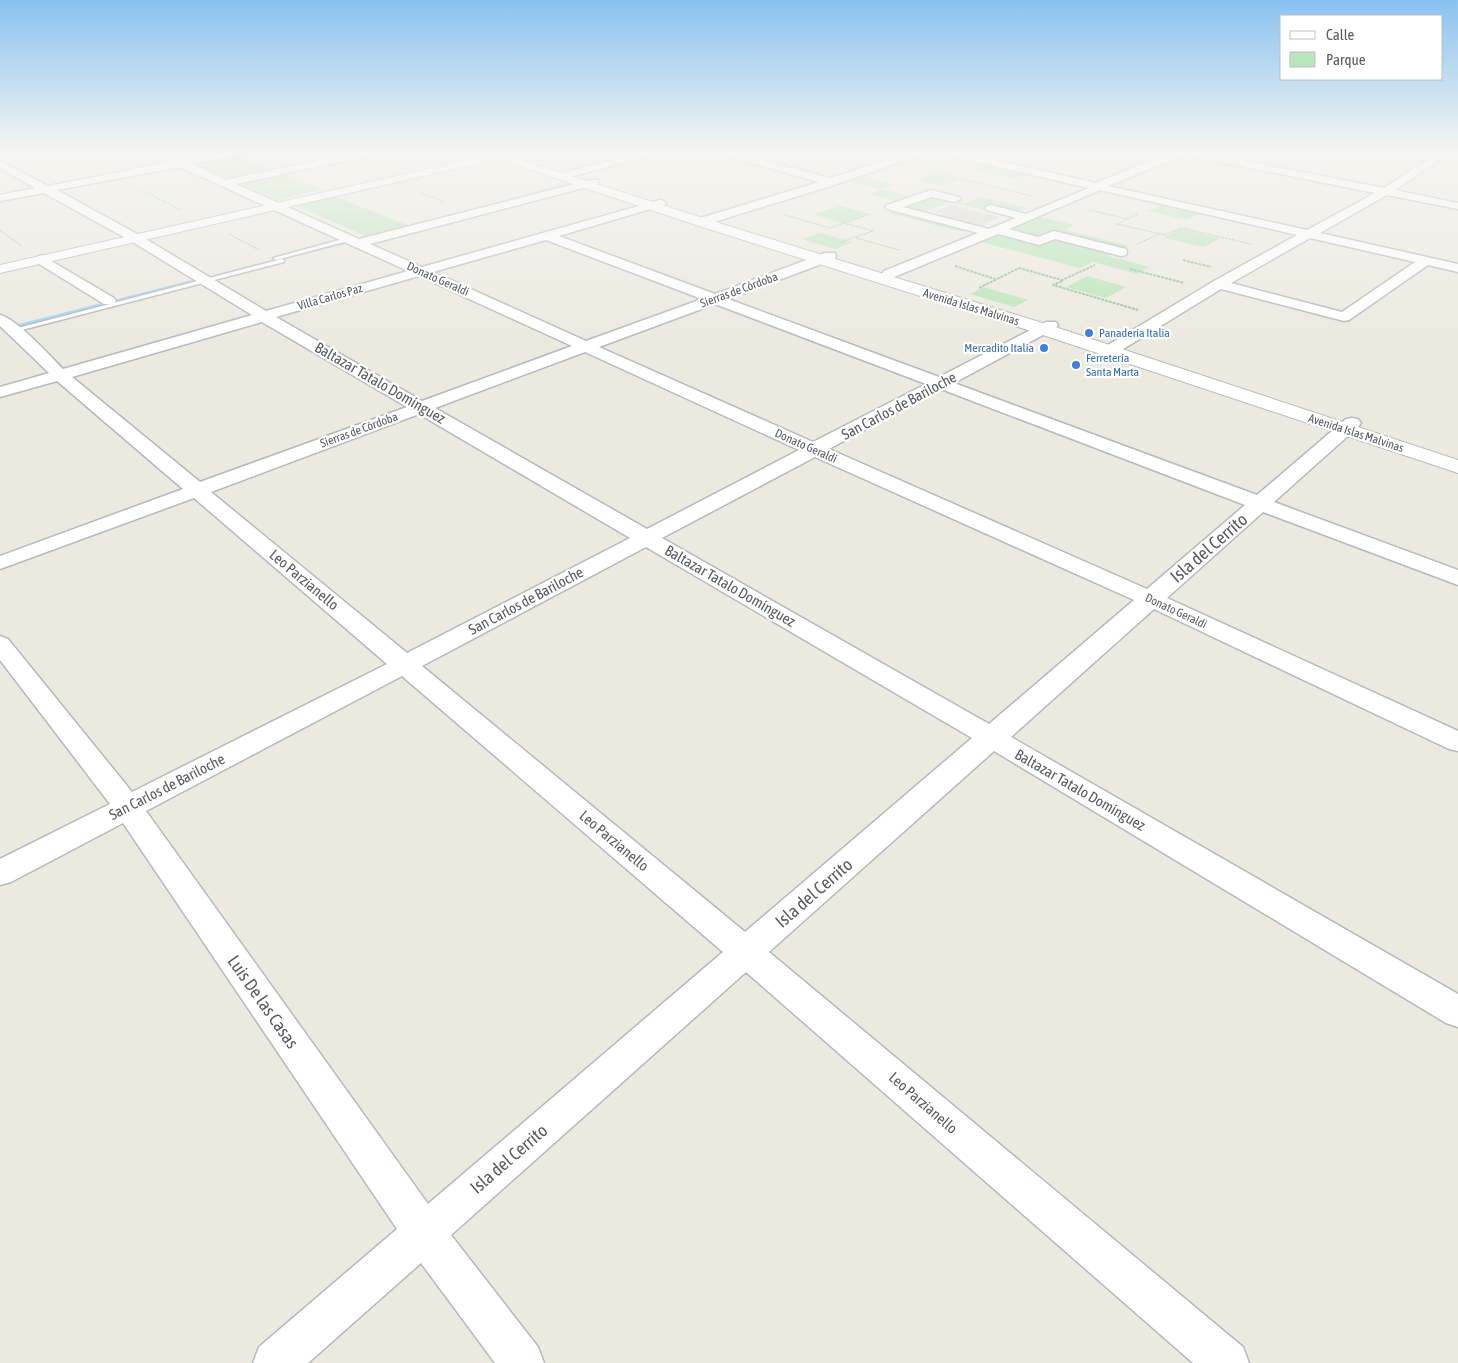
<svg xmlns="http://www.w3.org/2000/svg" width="1458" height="1363" font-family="'Asap Condensed',sans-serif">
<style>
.education{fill:#dcd8ce}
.green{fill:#bbe5ba}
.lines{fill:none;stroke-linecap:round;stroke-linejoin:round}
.stream{fill:#9cd6ff;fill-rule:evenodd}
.lane-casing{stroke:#b5b8bd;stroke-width:3}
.street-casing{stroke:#b5b8bd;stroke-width:3}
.secondary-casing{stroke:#b5b9bf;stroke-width:2}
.path-far1{stroke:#92c49f;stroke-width:1;stroke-dasharray:2.5 1;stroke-linecap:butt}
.path{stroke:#92c49f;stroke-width:2;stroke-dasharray:3 1;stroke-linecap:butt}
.lane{fill:#fff;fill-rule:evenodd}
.street{fill:#fff;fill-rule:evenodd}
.secondary{fill:#fff;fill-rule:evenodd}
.shop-dot{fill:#3f7fe0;stroke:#fff;stroke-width:2}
.labels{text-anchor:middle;stroke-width:4.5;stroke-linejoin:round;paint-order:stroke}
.far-street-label{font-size:12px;fill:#585c61;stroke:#fff}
.far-shop-label{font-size:12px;fill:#366cbe;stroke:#fff;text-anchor:start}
.street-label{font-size:15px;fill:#585c61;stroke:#fff}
.near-street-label{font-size:18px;fill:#585c61;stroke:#fff}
</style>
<rect width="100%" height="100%" fill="#ece9df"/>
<!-- education -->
<path class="education" d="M952,205L1000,217L975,227L937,217L945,214L935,211Z"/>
<!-- green -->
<path class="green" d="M237,156L274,170L231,179L196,164Z
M990,165L1028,174L1014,179L976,170Z
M282,174L322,189L279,200L240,183Z
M935,174L959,180L940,186L916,180Z
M861,177L893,185L882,189L912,197L897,202L869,194L881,190L847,181Z
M937,196L966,203L981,197L1027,208L1019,212L998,207L987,211L950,202L915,215L964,228L958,231L889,213Z
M336,197L407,225L366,236L297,206Z
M1161,205L1199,214L1187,220L1148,211Z
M841,206L870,214L842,223L813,214Z
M1036,216L1074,225L1065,230L1129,246L1108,256L1149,267L1137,274L1093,262L1080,268L977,241Z
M1180,229L1220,238L1204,247L1164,238Z
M820,233L852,242L835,249L802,239Z
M1087,276L1126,287L1106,298L1066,287Z
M984,287L1028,300L1014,307L970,294Z"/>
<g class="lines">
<!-- stream -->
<path class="stream" d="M561,185L564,186L472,211L469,210Z
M460,212L461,214L367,238L365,237Z
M347,241L349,243L216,276L214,275Z
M192,280L194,281V282L22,326L19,324Z"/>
<!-- lane casing -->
<g class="lane-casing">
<path id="lane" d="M350,237L353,239L352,240L276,260L273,258Z
M282,259L284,260V262L14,332L10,330Z"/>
</g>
<!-- street casing -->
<g class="street-casing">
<path id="street" d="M66,151H86L81,154L66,155Z
M149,151H163L182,160L228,151H250L245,154L192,164L226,180L362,151H383L378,154L236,184L359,239L590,180H598L599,182L598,184L370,244L422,267L660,200L664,201L666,203L664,205L559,236L715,294L825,253H835L836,256L835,259L728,299L939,377L1046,322H1056L1058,325L1056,328L954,383L1257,495L1346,419L1352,418L1358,419L1361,423L1358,427L1274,502L1458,570V585L1263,512L1167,598L1458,731V751L1449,749L1154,609L1011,737L1458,994V1027L1446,1023L994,751L769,952L1243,1347L1249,1363H1193L746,972L451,1235L538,1347L544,1363H495L421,1263L308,1363H253L259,1347L397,1229L123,823L11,882L0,885V859L110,804L0,660V636L8,639L132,792L387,664L194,498L0,569V556L183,489L57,381L0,397V387L49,373L0,326V315C17,319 49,355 63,369L252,315L131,241L44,193L0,201V195L35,188L0,168V161L48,186L170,162ZM180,167L408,271L266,311L139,235L57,190ZM546,240L702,299L586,341L433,272ZM419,276L572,346L422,401L276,317ZM715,304L926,384L813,442L599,347ZM262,322L407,407L200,482L72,377ZM585,352L799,450L647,529L435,408ZM941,389L1245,505L1147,589L829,449ZM419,414L630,538L407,653L211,492ZM815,457L1134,600L989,724L662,538ZM646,547L972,738L745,932L422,666ZM402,676L723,952L428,1204L146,811Z
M649,151H667L570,177L565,174L566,172Z
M709,151H727L830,178L916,151H932L837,184L701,226L695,222L697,219L819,182Z
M935,151H955L1096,183L1173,151H1195L1384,188L1430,158L1405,154L1400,151L1437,154L1441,151H1453L1395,190L1458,203V209L1387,195L1320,233L1458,264V272L1428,265L1349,320L1344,321L1221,289L1115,354H1103L1101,351L1103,348L1214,281L1297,235L1100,190L1009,229L1038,237L1054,231L1126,249L1127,252L1126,255L1121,256L1055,239L1039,245L998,234L894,277H884L882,274L884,271L978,233L887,209L885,207L887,205L931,190L959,197L961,199L955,202L932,197L903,207L989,229L1016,218L987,210L985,208L987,206L991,205L1026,214L1089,188L940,154ZM1184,155L1375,193L1307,230L1108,186ZM1310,238L1415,262L1342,312L1231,283Z
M41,255L114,298L116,301L114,304H104L36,262L34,259Z"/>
</g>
<!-- secondary casing -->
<g class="secondary-casing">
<path id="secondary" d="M478,151L507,153L508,156L706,219L1049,325L1458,460V473L1037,333L696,225L498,159L0,273V265L486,156Z"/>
</g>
<!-- path-far1 -->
<path class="path-far1" d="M924,170L1032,196
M140,189L181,210
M419,192L444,202
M1089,210L1128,219
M785,215L830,228L844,223
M1117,224L1165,235L1181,228L1251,244
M1117,224L1138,214
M0,231L22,246
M229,234L259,250
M856,238L899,250
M841,242L873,231L844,223L874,213
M1137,244L1159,234"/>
<!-- path -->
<path class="path" d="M1183,260L1211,267
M955,266L995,279
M1130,269L1184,283
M1062,281L1053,285L1138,310
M979,288L1019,268L1062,280L1095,265"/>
<!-- lane -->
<use href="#lane" class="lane"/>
<!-- street -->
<use href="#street" class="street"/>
<!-- secondary -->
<use href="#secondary" class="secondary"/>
</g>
<!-- sky -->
<linearGradient id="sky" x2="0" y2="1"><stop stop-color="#89c2f1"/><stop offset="0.44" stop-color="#f6f5f1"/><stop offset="1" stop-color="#f6f5f1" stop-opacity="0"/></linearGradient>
<rect width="1458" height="342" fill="url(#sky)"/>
<!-- markers -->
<g class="shop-dot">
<circle cx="1089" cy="333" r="5"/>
<circle cx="1044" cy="348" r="5"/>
<circle cx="1076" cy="365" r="5"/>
</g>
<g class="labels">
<!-- far-street labels -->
<g class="far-street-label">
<text transform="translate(438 279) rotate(24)" y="4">Donato Geraldi</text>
<text transform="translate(739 290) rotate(-20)" y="4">Sierras de Córdoba</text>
<text transform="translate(330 297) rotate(-16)" y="4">Villa Carlos Paz</text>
<text transform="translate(971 307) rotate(17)" y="4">Avenida Islas Malvinas</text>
<text transform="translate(359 430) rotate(-20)" y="4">Sierras de Córdoba</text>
<text transform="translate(1356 433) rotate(18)" y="4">Avenida Islas Malvinas</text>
<text transform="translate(806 446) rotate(24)" y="4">Donato Geraldi</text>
<text transform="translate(1176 611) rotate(25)" y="4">Donato Geraldi</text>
</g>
<!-- far-shop labels -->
<g class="far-shop-label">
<text x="1099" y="337">Panadería Italia</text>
<text x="1034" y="352" text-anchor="end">Mercadito Italia</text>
<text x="1086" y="362">Ferretería<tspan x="1086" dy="14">Santa Marta</tspan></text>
</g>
<!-- street labels -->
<g class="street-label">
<text transform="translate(380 383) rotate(30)" y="5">Baltazar Tatalo Domínguez</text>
<text transform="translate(899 406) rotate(-28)" y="5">San Carlos de Bariloche</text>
<text transform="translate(304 580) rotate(40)" y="5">Leo Parzianello</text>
<text transform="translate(730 586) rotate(30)" y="5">Baltazar Tatalo Domínguez</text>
<text transform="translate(526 601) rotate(-28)" y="5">San Carlos de Bariloche</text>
<text transform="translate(167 787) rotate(-27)" y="5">San Carlos de Bariloche</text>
<text transform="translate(1080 790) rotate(30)" y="5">Baltazar Tatalo Domínguez</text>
<text transform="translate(614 841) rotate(40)" y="5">Leo Parzianello</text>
<text transform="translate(923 1103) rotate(41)" y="5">Leo Parzianello</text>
</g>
<!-- near-street labels -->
<g class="near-street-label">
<text transform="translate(1209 548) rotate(-41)" y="6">Isla del Cerrito</text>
<text transform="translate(814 893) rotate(-41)" y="6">Isla del Cerrito</text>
<text transform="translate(263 1002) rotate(55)" y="6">Luis De las Casas</text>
<text transform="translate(509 1159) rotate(-41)" y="6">Isla del Cerrito</text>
</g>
</g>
<!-- legend -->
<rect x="1280" y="15" width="162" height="65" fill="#ffffff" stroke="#bcbec0"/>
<rect x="1290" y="31" width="25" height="8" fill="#ffffff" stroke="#bcbec0"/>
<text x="1326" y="40" font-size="15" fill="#585c61">Calle</text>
<rect x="1290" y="52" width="25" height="15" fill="#bbe5ba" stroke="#bcbec0"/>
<text x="1326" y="65" font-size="15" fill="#585c61">Parque</text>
</svg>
